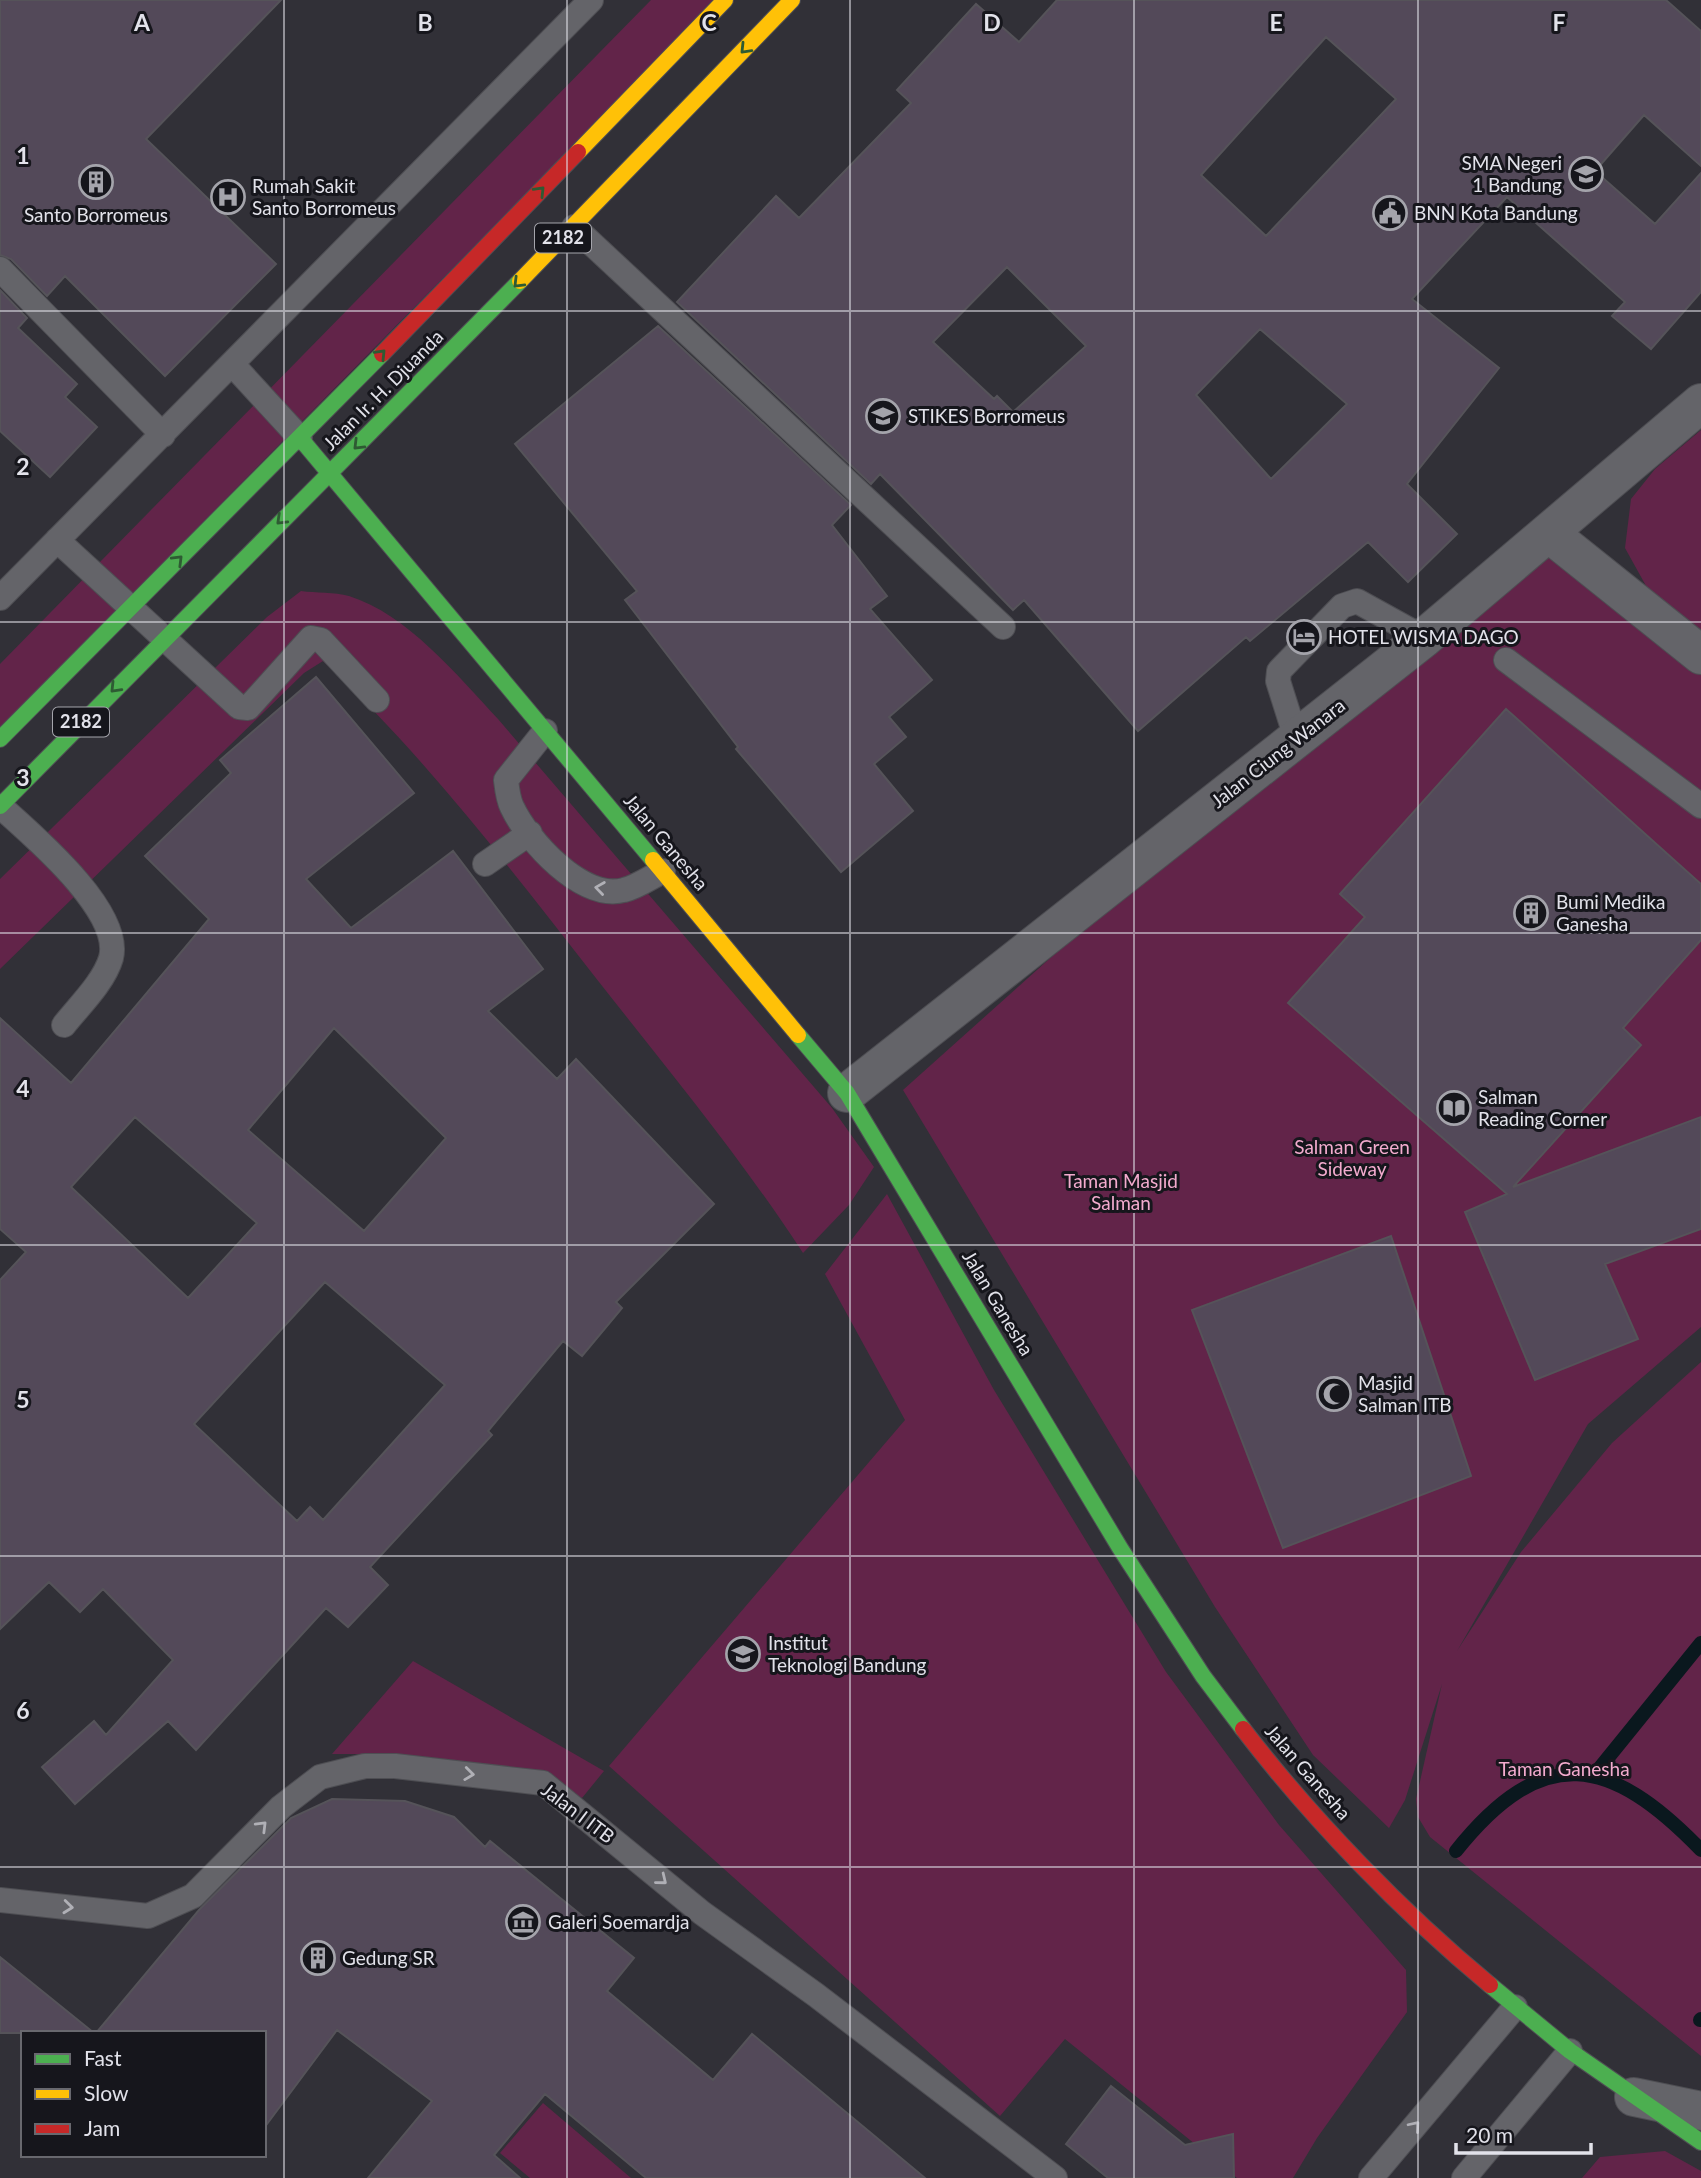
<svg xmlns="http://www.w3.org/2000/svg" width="1701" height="2178" font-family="Lato,sans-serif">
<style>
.green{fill:#622449}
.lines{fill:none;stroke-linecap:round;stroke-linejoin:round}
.stream{stroke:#0a181e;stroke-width:14}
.building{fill:#534959;stroke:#555359;stroke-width:2;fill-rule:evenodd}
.lane-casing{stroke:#4e4e53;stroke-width:26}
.street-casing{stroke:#4e4e53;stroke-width:40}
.fast-casing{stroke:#4e4e53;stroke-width:18}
.slow-casing{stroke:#4e4e53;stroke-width:18}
.jam-casing{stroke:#4e4e53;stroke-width:18}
.lane{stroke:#646469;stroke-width:24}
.street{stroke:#646469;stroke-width:38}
.fast{stroke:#4caf50;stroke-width:16}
.slow{stroke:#ffc107;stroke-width:16}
.jam{stroke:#c62828;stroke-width:16}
.oneway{stroke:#2e5b33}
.oneway2{stroke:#b0b0b6}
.grid{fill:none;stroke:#e2e2ea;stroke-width:2;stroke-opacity:0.55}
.labels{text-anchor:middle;stroke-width:6;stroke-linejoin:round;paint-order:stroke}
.shield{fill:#16161c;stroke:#a5a5ac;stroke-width:2}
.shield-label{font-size:18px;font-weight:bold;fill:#e2e2ea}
.poi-label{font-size:19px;fill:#e2e2ea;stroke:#16161c;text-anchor:start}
.street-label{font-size:19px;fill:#e2e2ea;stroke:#16161c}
.park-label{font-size:19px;fill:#f3abce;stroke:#16161c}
.grid-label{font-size:23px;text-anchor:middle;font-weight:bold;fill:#e2e2ea;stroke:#16161c;stroke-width:6;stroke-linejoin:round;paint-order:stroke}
</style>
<rect width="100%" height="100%" fill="#313037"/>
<!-- green -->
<path class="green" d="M651,0H717L0,728V664Z
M1701,430V634L1650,593L1625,548L1631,499L1655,469Z
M1550,534L1701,655V1327L1588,1424L1457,1651L1521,1552L1612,1443L1701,1362V2056L1430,1837L1418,1817L1416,1799L1442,1684L1405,1800L1389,1828L1313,1755L1215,1607L903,1090L1296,738Z
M301,591C316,593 334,592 349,596C407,614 458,676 498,719L832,1108L874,1167L849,1205L803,1253C741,1158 669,1071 599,982C512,871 426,757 323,661L304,673L0,969V879L267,617Z
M887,1194L994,1390L1166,1672L1279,1825L1406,1970L1407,2012L1317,2138L1293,2178H1237L1065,2039L1000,2116L609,1766L905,1420L825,1274Z
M413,1661L604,1771L582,1798C503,1759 419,1753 332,1754Z
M543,2103L631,2178H530L500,2153Z
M1665,2151L1701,2171V2178H1582L1600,2157Z"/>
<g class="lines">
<!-- stream -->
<path class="stream" d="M1594,1775L1701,1643
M1456,1851C1543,1742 1610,1756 1701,1850
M1700,2020L1701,2019"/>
</g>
<!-- building -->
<path class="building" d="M0,0H281L146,139L276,264L165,376L65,276L47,296L11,259L0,255Z
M1057,0H1666L1701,31V166L1644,115L1595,171L1655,224L1701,173V292L1651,349L1612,316L1625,302L1507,197L1412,299L1499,368L1407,484L1457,534L1408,582L1368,542L1250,641L1246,637L1138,731L1024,600L1013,610L880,474L871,484L677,302L776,196L799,218L911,103L897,90L976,4L1019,42ZM1326,37L1396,99L1266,236L1201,175ZM1007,267L1086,346L1013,412L997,396L994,399L933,342ZM1260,329L1347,404L1271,479L1196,395Z
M0,290L27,318L18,328L77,384L65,397L97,427L50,477L0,431Z
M658,326L851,505L832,525L887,596L870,609L932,680L889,717L906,737L874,764L913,811L841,872L736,749L738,747L625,600L637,591L515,444Z
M316,677L414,793L306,879L351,928L453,851L543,969L488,1011L557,1079L576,1059L714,1204L616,1302L622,1308L582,1356L563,1341L488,1431L492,1435L370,1567L388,1585L348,1627L326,1608L196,1750L168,1721L75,1804L42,1767L94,1721L106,1735L173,1660L103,1589L80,1612L49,1582L0,1629V1280L26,1252L0,1229V1018L71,1083L209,919L145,856L231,773L220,760ZM334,1028L446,1138L364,1231L248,1130ZM135,1117L257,1223L188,1298L71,1187ZM325,1282L445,1385L323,1520L310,1507L297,1521L194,1424Z
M1506,709L1701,884V940L1623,1028L1641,1045L1513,1187L1701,1117V1229L1605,1264L1638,1339L1535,1380L1465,1212L1507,1194L1288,1003L1365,917L1340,894Z
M1391,1236L1471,1476L1283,1548L1192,1310Z
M332,1799L405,1801L454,1817L485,1847L490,1841L634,1958L607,1991L713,2080L752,2034L925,2178H646L545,2094L494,2155L520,2178H368L432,2101L337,2030L264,2128V2033H96L199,1910L291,1818Z
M0,1957L94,2033H0Z
M1111,2086L1185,2145L1233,2134L1234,2178H1108L1066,2144Z"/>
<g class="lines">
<!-- lane casing -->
<g class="lane-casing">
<path id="lane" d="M574,227L1003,627
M0,269L163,435
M233,365L300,438
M57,540L239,707L248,708L311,638L321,640L377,700
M0,598L591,0
M1506,660L1701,806
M545,731L506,780C507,789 508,799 512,807C528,841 582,901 624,890C637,887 651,877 663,871
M1296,738L1278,681L1279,671L1342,606L1357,601L1424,638
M0,806C32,835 123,911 111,958C104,982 79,1006 64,1025
M485,864L530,833
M0,1900L148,1916L193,1896L281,1807L320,1777L365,1766H395L543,1783L702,1913L816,1995L1055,2178
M1371,2178L1515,2007
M1464,2178L1570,2051"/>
</g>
<!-- street casing -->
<g class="street-casing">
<path id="street" d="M1550,534L1701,655
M847,1093L1424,638L1701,403
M1634,2097L1701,2111"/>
</g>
<!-- fast casing -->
<g class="fast-casing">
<path id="fast" d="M300,438L653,860
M0,739L382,354
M0,806L520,281
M798,1035L847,1093L1120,1548L1203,1676L1243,1729
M1490,1985L1570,2051L1701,2142"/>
</g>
<!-- slow casing -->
<g class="slow-casing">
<path id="slow" d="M578,152L725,0
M520,281L792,0
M653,860L798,1035"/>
</g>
<!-- jam casing -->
<g class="jam-casing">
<path id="jam" d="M382,354L578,152
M1243,1729C1312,1819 1403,1913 1490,1985"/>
</g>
<!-- lane -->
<use href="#lane" class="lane"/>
<!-- street -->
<use href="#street" class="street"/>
<!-- fast -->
<use href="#fast" class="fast"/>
<!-- slow -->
<use href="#slow" class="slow"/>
<!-- jam -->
<use href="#jam" class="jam"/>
</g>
<!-- one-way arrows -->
<defs><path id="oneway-chevron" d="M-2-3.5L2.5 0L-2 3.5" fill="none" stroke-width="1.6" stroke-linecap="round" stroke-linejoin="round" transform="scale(1.75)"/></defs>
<g class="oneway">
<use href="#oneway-chevron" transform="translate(745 49) rotate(134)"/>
<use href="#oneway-chevron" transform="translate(540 191) rotate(-46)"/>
<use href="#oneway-chevron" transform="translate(518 283) rotate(135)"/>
<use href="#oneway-chevron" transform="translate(381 354) rotate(-46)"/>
<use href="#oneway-chevron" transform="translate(358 445) rotate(135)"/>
<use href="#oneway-chevron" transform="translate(281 520) rotate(136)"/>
<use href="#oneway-chevron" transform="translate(178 560) rotate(-45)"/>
<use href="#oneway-chevron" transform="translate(115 688) rotate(134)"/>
</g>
<g class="oneway2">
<use href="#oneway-chevron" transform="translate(600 888) rotate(-172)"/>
<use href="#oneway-chevron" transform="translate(469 1774) rotate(7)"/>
<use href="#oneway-chevron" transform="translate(262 1826) rotate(-45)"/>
<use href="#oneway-chevron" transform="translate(662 1880) rotate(39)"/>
<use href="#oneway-chevron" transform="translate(68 1907) rotate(6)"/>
<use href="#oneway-chevron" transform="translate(1415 2126) rotate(-50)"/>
</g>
<!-- grid -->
<path class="grid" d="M284,0V2178M567,0V2178M850,0V2178M1134,0V2178M1418,0V2178M0,311H1701M0,622H1701M0,933H1701M0,1245H1701M0,1556H1701M0,1867H1701"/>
<!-- icons -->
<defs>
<g id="school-ring" transform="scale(1.75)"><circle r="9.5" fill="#16161c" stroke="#a4a4ab" stroke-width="1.5"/><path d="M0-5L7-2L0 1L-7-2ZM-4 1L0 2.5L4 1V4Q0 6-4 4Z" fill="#a4a4ab"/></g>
<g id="building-ring" transform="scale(1.75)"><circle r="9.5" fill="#16161c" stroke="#a4a4ab" stroke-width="1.5"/><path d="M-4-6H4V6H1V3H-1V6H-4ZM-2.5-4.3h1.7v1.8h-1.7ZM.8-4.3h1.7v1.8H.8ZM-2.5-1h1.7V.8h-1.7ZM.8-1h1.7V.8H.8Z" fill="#a4a4ab"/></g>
<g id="hospital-ring" transform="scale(1.75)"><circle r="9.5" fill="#16161c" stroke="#a4a4ab" stroke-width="1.5"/><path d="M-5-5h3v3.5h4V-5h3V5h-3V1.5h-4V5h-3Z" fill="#a4a4ab"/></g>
<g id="civic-ring" transform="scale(1.75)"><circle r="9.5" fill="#16161c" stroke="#a4a4ab" stroke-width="1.5"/><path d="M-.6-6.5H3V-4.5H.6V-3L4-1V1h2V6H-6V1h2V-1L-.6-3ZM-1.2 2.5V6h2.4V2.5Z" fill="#a4a4ab"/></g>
<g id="university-ring" transform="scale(1.75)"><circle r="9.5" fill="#16161c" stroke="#a4a4ab" stroke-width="1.5"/><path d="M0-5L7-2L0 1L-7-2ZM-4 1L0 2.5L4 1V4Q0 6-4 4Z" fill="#a4a4ab"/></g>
<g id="hotel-ring" transform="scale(1.75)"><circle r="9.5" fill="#16161c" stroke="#a4a4ab" stroke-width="1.5"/><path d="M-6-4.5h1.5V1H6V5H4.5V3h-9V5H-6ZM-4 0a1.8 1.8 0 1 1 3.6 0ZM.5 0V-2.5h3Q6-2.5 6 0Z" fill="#a4a4ab"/></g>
<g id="library-ring" transform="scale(1.75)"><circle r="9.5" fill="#16161c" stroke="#a4a4ab" stroke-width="1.5"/><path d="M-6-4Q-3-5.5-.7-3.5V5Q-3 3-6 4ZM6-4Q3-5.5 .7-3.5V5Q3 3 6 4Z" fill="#a4a4ab"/></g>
<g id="mosque-ring" transform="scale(1.75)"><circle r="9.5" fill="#16161c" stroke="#a4a4ab" stroke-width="1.5"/><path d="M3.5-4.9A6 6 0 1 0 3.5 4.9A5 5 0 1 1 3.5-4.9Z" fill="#a4a4ab"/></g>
<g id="museum-ring" transform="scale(1.75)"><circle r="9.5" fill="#16161c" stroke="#a4a4ab" stroke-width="1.5"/><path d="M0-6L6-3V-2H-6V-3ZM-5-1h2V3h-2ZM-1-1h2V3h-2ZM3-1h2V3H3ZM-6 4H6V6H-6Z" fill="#a4a4ab"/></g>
</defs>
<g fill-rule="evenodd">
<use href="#school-ring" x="1586" y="174"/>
<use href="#building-ring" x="96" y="182"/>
<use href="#hospital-ring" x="228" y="197"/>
<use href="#civic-ring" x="1390" y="213"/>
<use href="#university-ring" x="883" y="416"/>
<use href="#hotel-ring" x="1304" y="637"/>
<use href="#building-ring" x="1531" y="913"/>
<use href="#library-ring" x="1454" y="1108"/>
<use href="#mosque-ring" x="1334" y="1394"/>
<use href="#university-ring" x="743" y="1654"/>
<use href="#museum-ring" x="523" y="1922"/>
<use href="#building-ring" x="318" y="1958"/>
</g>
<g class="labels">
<!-- shield labels -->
<g class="shield">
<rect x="535" y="223.5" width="56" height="29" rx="5"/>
<rect x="53" y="707.5" width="56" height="29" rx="5"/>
</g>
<g class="shield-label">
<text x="563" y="244">2182</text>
<text x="81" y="728">2182</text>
</g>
<!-- poi labels -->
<g class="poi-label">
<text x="1562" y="170" text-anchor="end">SMA Negeri<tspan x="1562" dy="22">1 Bandung</tspan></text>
<text x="252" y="193">Rumah Sakit<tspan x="252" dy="22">Santo Borromeus</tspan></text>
<text x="1414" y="220">BNN Kota Bandung</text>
<text x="96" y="222" text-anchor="middle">Santo Borromeus</text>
<text x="908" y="423">STIKES Borromeus</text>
<text x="1328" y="644">HOTEL WISMA DAGO</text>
<text x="1556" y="909">Bumi Medika<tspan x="1556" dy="22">Ganesha</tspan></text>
<text x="1478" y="1104">Salman<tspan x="1478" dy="22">Reading Corner</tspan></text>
<text x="1358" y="1390">Masjid<tspan x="1358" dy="22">Salman ITB</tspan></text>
<text x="768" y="1650">Institut<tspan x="768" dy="22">Teknologi Bandung</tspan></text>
<text x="548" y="1929">Galeri Soemardja</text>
<text x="342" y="1965">Gedung SR</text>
</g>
<!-- street labels -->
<g class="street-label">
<text transform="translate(383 390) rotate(-45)" y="7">Jalan Ir. H. Djuanda</text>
<text transform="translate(1278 753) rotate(-38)" y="7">Jalan Ciung Wanara</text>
<text transform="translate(666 842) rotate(50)" y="7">Jalan Ganesha</text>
<text transform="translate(998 1303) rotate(59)" y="7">Jalan Ganesha</text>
<text transform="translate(1308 1772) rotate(49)" y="7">Jalan Ganesha</text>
<text transform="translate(578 1813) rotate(37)" y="7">Jalan I ITB</text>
</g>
<!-- park labels -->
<g class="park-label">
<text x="1352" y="1154">Salman Green<tspan x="1352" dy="22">Sideway</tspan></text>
<text x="1121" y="1188">Taman Masjid<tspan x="1121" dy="22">Salman</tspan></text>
<text x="1564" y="1776">Taman Ganesha</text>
</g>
</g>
<g class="grid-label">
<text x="142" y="31">A</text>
<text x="425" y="31">B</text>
<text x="709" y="31">C</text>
<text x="992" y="31">D</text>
<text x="1276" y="31">E</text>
<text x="1559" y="31">F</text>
<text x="23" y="164">1</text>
<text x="23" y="475">2</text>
<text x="23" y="786">3</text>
<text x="23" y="1097">4</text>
<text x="23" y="1408">5</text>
<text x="23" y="1719">6</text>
</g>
<!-- legend -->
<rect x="21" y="2031" width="245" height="126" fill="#16161c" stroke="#68686e" stroke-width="2"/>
<rect x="35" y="2054" width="35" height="10" fill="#4caf50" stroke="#68686e" stroke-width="2"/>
<text x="84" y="2066" font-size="21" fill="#e2e2ea">Fast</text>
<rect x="35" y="2089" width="35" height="10" fill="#ffc107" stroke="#68686e" stroke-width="2"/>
<text x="84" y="2101" font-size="21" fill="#e2e2ea">Slow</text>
<rect x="35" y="2124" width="35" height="10" fill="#c62828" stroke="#68686e" stroke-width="2"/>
<text x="84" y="2136" font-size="21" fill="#e2e2ea">Jam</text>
<!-- scale -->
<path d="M1456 2143v10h135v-10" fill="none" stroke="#e2e2ea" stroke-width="3.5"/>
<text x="1466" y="2143" font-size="21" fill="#e2e2ea" stroke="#16161c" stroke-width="5" paint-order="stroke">20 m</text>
</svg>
